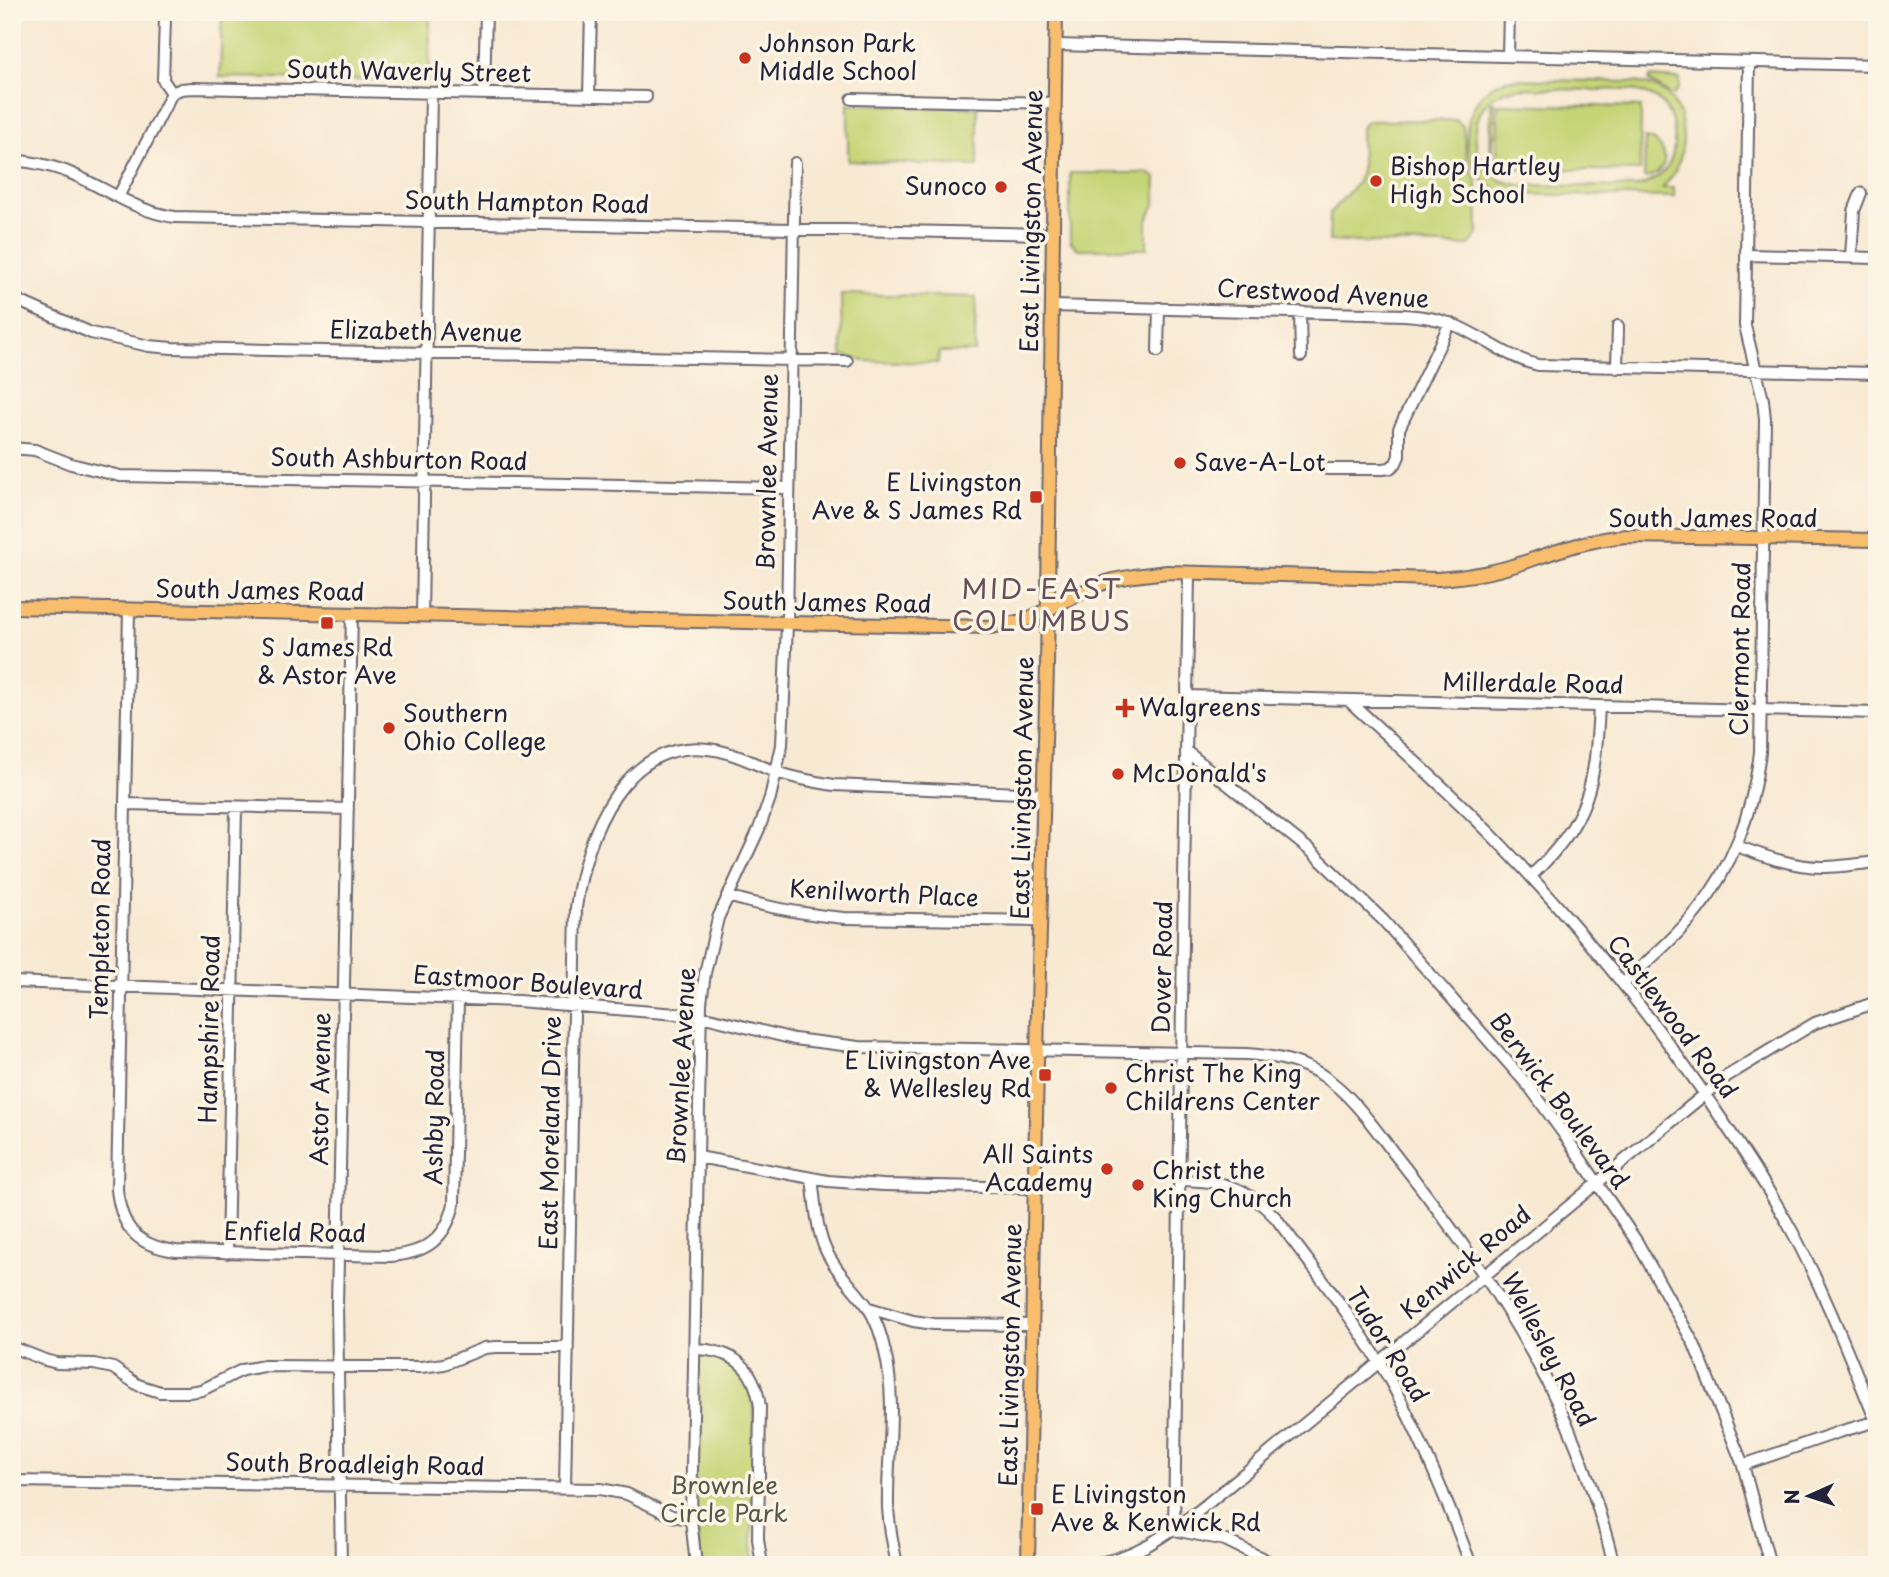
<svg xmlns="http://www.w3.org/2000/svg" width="1889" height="1577" font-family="'Playpen Sans',sans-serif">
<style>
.green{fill:#c5d475;stroke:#747b58;stroke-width:2;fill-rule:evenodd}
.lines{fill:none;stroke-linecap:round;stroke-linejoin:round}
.minor-casing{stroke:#6d6870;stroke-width:14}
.major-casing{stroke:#6d6870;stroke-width:16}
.minor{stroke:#fff;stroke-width:10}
.major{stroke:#f9be6d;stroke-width:12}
.poi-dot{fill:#c8321e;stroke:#fcf5e5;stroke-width:2.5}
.labels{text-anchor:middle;stroke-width:7;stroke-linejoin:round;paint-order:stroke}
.poi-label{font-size:24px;fill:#22223b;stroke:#fcf5e5;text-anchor:start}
.street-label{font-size:24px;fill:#22223b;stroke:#fcf5e5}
.park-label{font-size:24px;fill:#53574c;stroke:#fcf5e5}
.quarter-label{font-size:28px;letter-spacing:2px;fill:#674e59;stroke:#fcf5e5}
</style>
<rect width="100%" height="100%" fill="#fcf5e5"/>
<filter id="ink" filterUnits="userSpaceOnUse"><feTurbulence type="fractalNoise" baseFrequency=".0143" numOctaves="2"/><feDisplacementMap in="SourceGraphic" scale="14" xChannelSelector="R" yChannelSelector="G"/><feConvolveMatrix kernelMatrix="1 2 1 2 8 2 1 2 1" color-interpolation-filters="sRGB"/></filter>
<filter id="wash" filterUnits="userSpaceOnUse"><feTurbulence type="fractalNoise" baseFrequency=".00686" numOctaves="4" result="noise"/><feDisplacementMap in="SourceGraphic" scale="28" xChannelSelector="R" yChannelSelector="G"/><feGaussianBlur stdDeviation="1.57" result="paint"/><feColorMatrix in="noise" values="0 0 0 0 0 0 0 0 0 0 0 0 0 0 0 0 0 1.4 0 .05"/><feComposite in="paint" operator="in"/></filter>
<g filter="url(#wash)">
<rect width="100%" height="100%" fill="#f8e9d3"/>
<!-- green -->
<path class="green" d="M222,12H430L429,81L220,77Z
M1650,77L1680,79L1679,88L1673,96L1649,81Z
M1511,79L1632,82C1646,83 1658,86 1668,96C1691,119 1686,167 1662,188H1674V197L1509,194C1452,183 1453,89 1511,79ZM1520,88C1544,89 1568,89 1591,90C1607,90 1625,88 1641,92C1669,99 1678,126 1673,153C1669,172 1654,183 1635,187L1518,185L1502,181L1492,175L1495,102H1491L1490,173C1473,158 1471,122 1485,105C1494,94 1507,89 1520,88Z
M848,104L978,108V166L848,161Z
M1498,104L1641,107L1640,171L1497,168Z
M1456,120L1463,126L1467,162L1477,182L1478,234L1469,246L1329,241L1330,213L1358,182L1362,165L1361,128L1368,121Z
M1645,138C1671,143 1671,175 1644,178Z
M1070,173H1148L1156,178L1155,205L1147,220V249H1078L1070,241Z
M841,294L976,297L975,352H939L938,363L864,361L842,355Z
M701,1355C729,1355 749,1375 754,1402L752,1545L755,1565H700L695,1504L699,1357Z"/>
</g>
<g filter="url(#ink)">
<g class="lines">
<!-- minor casing -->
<g class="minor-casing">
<path id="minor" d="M165,19L163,80L172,93
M12,26L13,12
M1055,45L1877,65
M1508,56L1509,12
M172,93L181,89L192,88L646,97
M484,94L486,12
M589,96L591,12
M852,99L1055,103
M12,160C32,162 51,165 70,173C106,188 136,212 175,217L1052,234
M118,197L172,93
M12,202V257
M1746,255L1877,258
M1851,257L1854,211L1861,193
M12,298L91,333L149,346L172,348L847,361
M1051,306L1405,315C1420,316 1435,318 1449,323C1480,334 1505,357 1538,365L1877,373
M1300,312L1301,356
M1158,351L1159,308
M1617,368L1618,326
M12,448L35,450L71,464L120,476L788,488
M1327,469H1383L1390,468L1396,463L1399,456V429L1450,323
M1189,573C1186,892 1176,1211 1174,1530L1225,1540L1276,1565
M129,610L117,1189C121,1228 137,1246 176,1251L391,1256C426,1253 446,1239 454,1204L458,998
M422,616L431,93
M1187,696L1877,713
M1348,700C1401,749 1456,797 1505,849C1576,923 1640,1002 1699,1086C1732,1134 1765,1182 1793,1233C1825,1293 1850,1358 1876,1421
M1186,751L1311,851L1383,920L1531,1089L1568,1140L1637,1242L1694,1344L1743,1465L1770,1565
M125,804L348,809
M1737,846C1764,856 1793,867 1822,867C1840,867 1859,864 1877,862
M1531,876C1590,820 1595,785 1599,706
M727,896C769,908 801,914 844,918L1041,921
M12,982L518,1001L701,1016L794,1039L859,1047L1246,1054C1273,1056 1298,1060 1322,1075C1354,1096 1376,1131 1400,1161C1464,1242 1526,1329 1567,1424C1587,1470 1602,1517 1614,1565
M1624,983C1649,960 1675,938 1697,911C1734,865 1753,810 1760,752L1765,419L1763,400L1745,326L1749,62
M698,1157L828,1181L883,1185L1035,1188
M812,1178C815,1201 816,1225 824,1246C834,1270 853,1287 868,1307C876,1320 882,1337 885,1352C897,1402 887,1456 888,1507C889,1527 893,1545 897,1565
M1179,1180C1223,1181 1245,1185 1276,1218C1316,1272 1359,1325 1392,1384C1423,1442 1448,1503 1471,1565
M227,1253L236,807
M869,1308L913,1321L934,1324L1033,1325
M12,1347L45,1360L57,1363L94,1364L113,1368L138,1385L160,1392H189L202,1390L242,1370L264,1366L421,1367L444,1364L485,1348L496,1347H568
M694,1349C734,1350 755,1367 760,1407L758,1539L762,1565
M1743,1465L1839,1432L1877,1421
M12,1481L600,1489L627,1494L672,1516L691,1519
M565,1488L576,908C585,836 625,734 715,750C736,753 756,765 776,772C795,778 814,782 834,785L1043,794
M341,1565L337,1305L352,614
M696,1565L691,1519L701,1003L705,973L718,918L759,829L770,798L782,745L787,623L795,163
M1088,1565C1134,1559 1164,1536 1201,1509L1727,1076L1815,1023L1877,1002"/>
</g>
<!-- major casing -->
<g class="major-casing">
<path id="major" d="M12,607L990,627L1024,621L1091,588L1112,580L1134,576L1167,572L1438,579C1467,577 1497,572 1525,562C1560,550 1587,540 1626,536L1877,540
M1028,1565L1038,1006L1047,666L1056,12"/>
</g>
<!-- minor -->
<use href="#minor" class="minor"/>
<!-- major -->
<use href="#major" class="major"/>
</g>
</g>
<!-- markers -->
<g class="poi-dot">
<circle cx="745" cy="58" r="7"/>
<circle cx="1376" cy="181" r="7"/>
<circle cx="1001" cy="187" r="7"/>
<circle cx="1180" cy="463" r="7"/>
<rect x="1029" y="490" width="14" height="14" rx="3.5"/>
<rect x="320" y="616" width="14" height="14" rx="3.5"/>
<path d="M1121.5 697.5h7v7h7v7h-7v7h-7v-7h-7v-7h7z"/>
<circle cx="389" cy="728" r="7"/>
<circle cx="1118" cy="774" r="7"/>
<rect x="1038" y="1068" width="14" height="14" rx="3.5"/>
<circle cx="1111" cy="1088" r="7"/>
<circle cx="1107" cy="1169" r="7"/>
<circle cx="1138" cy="1185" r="7"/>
<rect x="1030" y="1502" width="14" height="14" rx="3.5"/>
</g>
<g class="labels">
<!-- poi labels -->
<g class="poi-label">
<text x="759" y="52">Johnson Park<tspan x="759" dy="28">Middle School</tspan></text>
<text x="1390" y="175">Bishop Hartley<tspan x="1390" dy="28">High School</tspan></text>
<text x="987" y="195" text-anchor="end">Sunoco</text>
<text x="1194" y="471">Save-A-Lot</text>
<text x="1022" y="491" text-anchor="end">E Livingston<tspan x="1022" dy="28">Ave &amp; S James Rd</tspan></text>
<text x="327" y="656" text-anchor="middle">S James Rd<tspan x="327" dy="28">&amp; Astor Ave</tspan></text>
<text x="1139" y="716">Walgreens</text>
<text x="403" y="722">Southern<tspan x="403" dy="28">Ohio College</tspan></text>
<text x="1132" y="782">McDonald's</text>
<text x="1031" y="1069" text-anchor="end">E Livingston Ave<tspan x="1031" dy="28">&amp; Wellesley Rd</tspan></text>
<text x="1125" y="1082">Christ The King<tspan x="1125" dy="28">Childrens Center</tspan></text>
<text x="1093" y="1163" text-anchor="end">All Saints<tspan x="1093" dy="28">Academy</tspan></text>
<text x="1152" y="1179">Christ the<tspan x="1152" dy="28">King Church</tspan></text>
<text x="1051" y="1503">E Livingston<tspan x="1051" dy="28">Ave &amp; Kenwick Rd</tspan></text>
</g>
<!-- street labels -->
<g class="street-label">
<text transform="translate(409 72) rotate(1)" y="8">South Waverly Street</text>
<text transform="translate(527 203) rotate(1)" y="8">South Hampton Road</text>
<text transform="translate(1032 221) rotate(-89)" y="8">East Livingston Avenue</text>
<text transform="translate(1323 294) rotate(3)" y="8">Crestwood Avenue</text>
<text transform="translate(426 332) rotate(1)" y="8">Elizabeth Avenue</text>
<text transform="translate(399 460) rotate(1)" y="8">South Ashburton Road</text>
<text transform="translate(768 472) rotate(-89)" y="8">Brownlee Avenue</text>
<text x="1713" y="527">South James Road</text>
<text transform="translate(260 591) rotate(1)" y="8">South James Road</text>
<text transform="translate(827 603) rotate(1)" y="8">South James Road</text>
<text transform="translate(1741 649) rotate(-89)" y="8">Clermont Road</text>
<text transform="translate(1533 684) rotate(1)" y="8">Millerdale Road</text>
<text transform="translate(1023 788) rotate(-89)" y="8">East Livingston Avenue</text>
<text transform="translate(884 894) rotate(3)" y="8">Kenilworth Place</text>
<text transform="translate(101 929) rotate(-89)" y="8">Templeton Road</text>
<text transform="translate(1163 967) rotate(-89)" y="8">Dover Road</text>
<text transform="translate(528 983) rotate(4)" y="8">Eastmoor Boulevard</text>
<text transform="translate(1672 1017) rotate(53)" y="8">Castlewood Road</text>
<text transform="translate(210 1029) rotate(-89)" y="8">Hampshire Road</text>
<text transform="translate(682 1066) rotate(-87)" y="8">Brownlee Avenue</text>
<text transform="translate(321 1089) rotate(-89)" y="8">Astor Avenue</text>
<text transform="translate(1559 1101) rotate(53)" y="8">Berwick Boulevard</text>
<text transform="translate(435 1117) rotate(-89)" y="8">Ashby Road</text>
<text transform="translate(551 1133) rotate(-89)" y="8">East Moreland Drive</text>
<text transform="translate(295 1233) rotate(1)" y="8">Enfield Road</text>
<text transform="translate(1466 1263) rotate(-40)" y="8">Kenwick Road</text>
<text transform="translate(1387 1345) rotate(58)" y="8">Tudor Road</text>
<text transform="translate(1548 1350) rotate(62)" y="8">Wellesley Road</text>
<text transform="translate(1011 1355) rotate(-89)" y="8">East Livingston Avenue</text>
<text transform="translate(355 1465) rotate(1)" y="8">South Broadleigh Road</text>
</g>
<!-- park labels -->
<g class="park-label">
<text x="724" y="1494">Brownlee<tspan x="724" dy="28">Circle Park</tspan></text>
</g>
<!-- quarter labels -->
<g class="quarter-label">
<text x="1042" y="599">MID-EAST<tspan x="1042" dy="32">COLUMBUS</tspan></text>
</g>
</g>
<!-- margin -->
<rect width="1889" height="1577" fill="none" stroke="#fcf5e5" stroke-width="42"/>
<!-- north arrow -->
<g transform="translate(1809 1496) rotate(267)" stroke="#fcf5e5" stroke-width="5" paint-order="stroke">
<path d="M0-5L12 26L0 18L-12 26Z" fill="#22223b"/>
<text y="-10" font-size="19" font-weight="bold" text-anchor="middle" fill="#22223b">N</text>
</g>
</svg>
